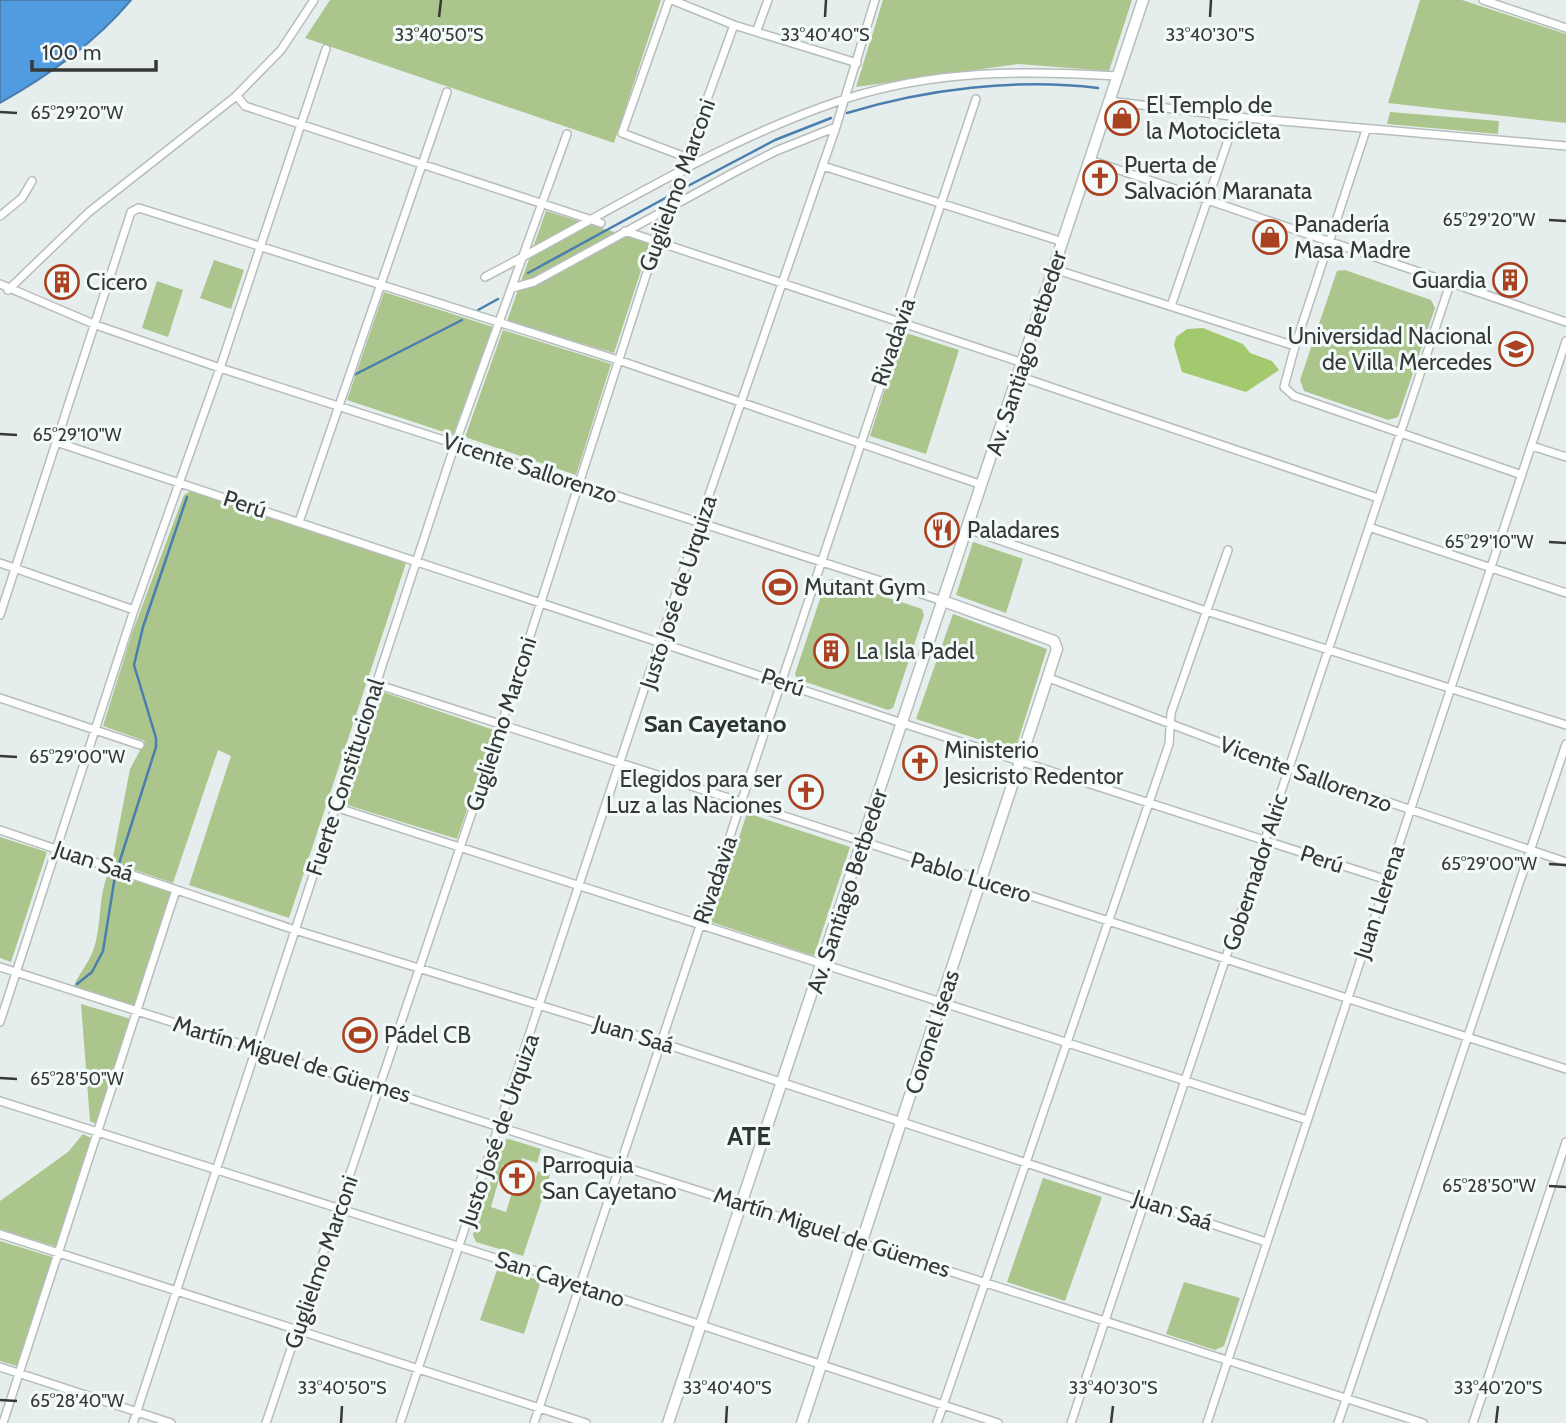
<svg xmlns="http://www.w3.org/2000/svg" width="1566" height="1423" font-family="Cabin,sans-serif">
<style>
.green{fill:#abc58c}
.forest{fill:#a3c96e}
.water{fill:#519ce0;stroke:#497eae;stroke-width:2}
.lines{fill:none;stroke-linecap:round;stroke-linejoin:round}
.stream{stroke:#497eae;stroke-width:2.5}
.street-casing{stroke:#b6bdbc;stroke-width:10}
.secondary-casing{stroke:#b6bdbc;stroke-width:13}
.street{stroke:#fff;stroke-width:7}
.secondary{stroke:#fff;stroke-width:10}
.ticks{fill:none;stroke:#363938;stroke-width:2.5}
.labels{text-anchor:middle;stroke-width:6;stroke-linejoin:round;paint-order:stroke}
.poi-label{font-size:23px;fill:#363938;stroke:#f3fbfa;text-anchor:start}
.street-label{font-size:23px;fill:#363938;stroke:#f3fbfa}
.neighbourhood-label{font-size:24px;font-weight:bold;fill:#2e3433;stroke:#f3fbfa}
.quarter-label{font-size:26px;font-weight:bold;fill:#2e3433;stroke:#f3fbfa}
.ticks-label{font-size:18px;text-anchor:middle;fill:#363938;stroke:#f3fbfa;stroke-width:6;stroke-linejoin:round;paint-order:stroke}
</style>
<rect width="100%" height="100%" fill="#e6eeed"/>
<!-- green -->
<path class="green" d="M330,0H661L614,143L305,38Z
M883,0H1132L1109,71L1018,64L856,87Z
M1420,0H1462L1566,34V123L1388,103Z
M1390,112L1499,121L1498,134L1387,124Z
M546,211L650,243L614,353L507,321Z
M214,260L244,270L231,309L200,298Z
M1345,270L1431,300L1435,308L1398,417L1388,420L1304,391L1300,380L1337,271Z
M157,281L183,290L168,337L142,328Z
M384,292L493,327L453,435L347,400Z
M503,330L611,364L576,475L465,437Z
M903,332L959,350L926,454L870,436Z
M191,491L406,563L289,918L189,885L231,756L218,750L173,883L112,862L130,769L145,741L103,726L132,633L184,495Z
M973,542L1023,559L1006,613L956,595Z
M832,579L922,609L924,615L893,708L888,710L797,679L795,674L826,581Z
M953,614L1047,649L1015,751L916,719Z
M380,691L494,730L457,839L344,804Z
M747,813L850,847L814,956L711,922Z
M0,837L47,852L11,962L0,958Z
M109,872L172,893L135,1006L74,986C78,975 89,963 94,948C102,924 98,894 109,872Z
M81,1004L131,1019L96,1124L90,1121Z
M83,1134L91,1138L57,1247L0,1229V1201L68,1152Z
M509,1139L541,1149L537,1163L522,1158L518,1170L503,1165L491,1207L506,1212L514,1186L522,1188L525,1182L534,1184L538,1171L550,1175L523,1256L476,1242L473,1235L504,1140Z
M1043,1178L1102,1197L1065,1301L1007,1282Z
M0,1241L52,1257L17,1366L0,1361Z
M498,1267L541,1281L524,1334L480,1320Z
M1184,1282L1240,1298L1224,1346L1215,1350L1166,1334Z"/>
<!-- forest -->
<path class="forest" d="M1203,328L1243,344L1250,353L1272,361L1279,370L1246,392L1182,372L1174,345L1176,337L1187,329Z"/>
<!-- water -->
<path class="water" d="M0,0H131C95,43 49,75 0,103Z"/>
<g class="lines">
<!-- stream -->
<path class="stream" d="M847,113C926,89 1016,78 1098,88
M684,188L775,140L831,118
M528,273L669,196
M478,310L498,299
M354,375L462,320
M77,984L92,972L103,951L115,876L156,747V738L134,665L143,627L187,497"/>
<!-- street casing -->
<g class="street-casing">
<path id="street" d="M669,0L622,133L688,158
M672,0L734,25L857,63
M1483,0L1566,28
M757,30L768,0
M237,96L245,106L601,223
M1109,101L1247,118L1566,146
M1366,130L1295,346L1284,387L1294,396L1522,475
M1090,160L1566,322
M823,166L1063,242
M0,216L22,198L32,181
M625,231L1023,363
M1054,269L1295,346
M485,277C603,216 718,141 845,99C934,70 1025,70 1117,76
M0,284L96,325L220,368L943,601
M512,288L534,282L733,173L776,151L836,127
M8,290L89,212L235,97L281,50L314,0
M1171,306L1236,117
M1018,376L1378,498
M56,442L902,723L1387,880
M1532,446L1566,457
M299,522L447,92
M1369,527L1566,593
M967,529L1206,611L1566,725
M0,563L134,610
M0,615L131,212L139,208L618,360L982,485
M1049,678L1290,769L1566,862
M376,684L1566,1069
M0,698L140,745
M335,807L1307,1120
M0,830L295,930L662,1043L1266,1242
M0,967L1423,1423
M0,1022L134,610L220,368L326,49
M0,1101L580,1285L998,1423
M0,1234L586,1423
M0,1367L171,1423
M3,1423L176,890
M133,1423L455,444L567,134
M266,1423L501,726L668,207L734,25
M400,1423L699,524L836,127L875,0
M534,1423L976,99
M937,1423L1169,744L1171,713L1228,550
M1071,1423L1451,281
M1207,1423L1566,341
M1338,1423L1566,744
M1473,1423L1566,1142"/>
</g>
<!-- secondary casing -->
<g class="secondary-casing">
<path id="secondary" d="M668,1423L1143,0
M802,1423L1057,649L1054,641L943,601"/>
</g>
<!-- street -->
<use href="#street" class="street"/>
<!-- secondary -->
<use href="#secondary" class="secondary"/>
</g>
<!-- ticks -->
<path class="ticks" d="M439,17L441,0M825,17L826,0M1210,17L1211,0M0,112L17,113M1549,220L1566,221M0,434L17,435M1549,542L1566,543M0,756L17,757M1549,864L1566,865M0,1078L17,1079M1549,1186L1566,1187M0,1400L17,1401M341,1423L342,1406M726,1423L727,1406M1111,1423L1113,1406M1496,1423L1498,1406"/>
<!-- icons -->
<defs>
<g id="shop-ring" transform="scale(1.75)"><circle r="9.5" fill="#f3fbfa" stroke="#aa4222" stroke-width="1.5"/><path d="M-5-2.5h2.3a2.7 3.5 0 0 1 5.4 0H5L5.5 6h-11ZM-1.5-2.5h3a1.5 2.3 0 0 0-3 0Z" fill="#aa4222"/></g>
<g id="church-ring" transform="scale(1.75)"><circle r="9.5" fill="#f3fbfa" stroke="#aa4222" stroke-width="1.5"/><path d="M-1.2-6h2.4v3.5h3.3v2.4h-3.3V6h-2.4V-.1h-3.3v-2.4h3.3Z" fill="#aa4222"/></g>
<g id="building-ring" transform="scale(1.75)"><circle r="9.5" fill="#f3fbfa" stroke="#aa4222" stroke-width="1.5"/><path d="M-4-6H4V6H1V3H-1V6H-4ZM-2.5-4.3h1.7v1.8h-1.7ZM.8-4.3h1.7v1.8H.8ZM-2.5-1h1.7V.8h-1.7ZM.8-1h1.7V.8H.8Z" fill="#aa4222"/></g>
<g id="university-ring" transform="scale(1.75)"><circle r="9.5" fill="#f3fbfa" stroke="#aa4222" stroke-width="1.5"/><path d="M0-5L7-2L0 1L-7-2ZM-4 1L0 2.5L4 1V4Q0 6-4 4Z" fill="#aa4222"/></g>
<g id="restaurant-ring" transform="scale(1.75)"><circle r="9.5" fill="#f3fbfa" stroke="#aa4222" stroke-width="1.5"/><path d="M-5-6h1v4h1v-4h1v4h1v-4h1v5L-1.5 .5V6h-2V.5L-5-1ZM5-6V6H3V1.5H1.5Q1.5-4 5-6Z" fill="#aa4222"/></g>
<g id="stadium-ring" transform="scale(1.75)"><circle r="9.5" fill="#f3fbfa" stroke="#aa4222" stroke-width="1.5"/><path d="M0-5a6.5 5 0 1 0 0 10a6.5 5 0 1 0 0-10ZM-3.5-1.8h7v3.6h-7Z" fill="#aa4222"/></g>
</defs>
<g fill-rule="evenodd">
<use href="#shop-ring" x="1122" y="118"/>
<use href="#church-ring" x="1100" y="178"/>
<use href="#shop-ring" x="1270" y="237"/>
<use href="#building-ring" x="1510" y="280"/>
<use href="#building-ring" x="62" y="282"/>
<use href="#university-ring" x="1516" y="349"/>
<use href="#restaurant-ring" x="942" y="530"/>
<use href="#stadium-ring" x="780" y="587"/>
<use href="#building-ring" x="831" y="651"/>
<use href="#church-ring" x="920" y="763"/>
<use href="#church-ring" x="806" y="792"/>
<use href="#stadium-ring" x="360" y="1035"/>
<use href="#church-ring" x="517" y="1178"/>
</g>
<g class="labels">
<!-- poi labels -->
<g class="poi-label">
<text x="1146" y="113">El Templo de<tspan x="1146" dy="26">la Motocicleta</tspan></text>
<text x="1124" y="173">Puerta de<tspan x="1124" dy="26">Salvación Maranata</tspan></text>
<text x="1294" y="232">Panadería<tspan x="1294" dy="26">Masa Madre</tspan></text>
<text x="1486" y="288" text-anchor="end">Guardia</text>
<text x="86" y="290">Cicero</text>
<text x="1492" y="344" text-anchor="end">Universidad Nacional<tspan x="1492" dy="26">de Villa Mercedes</tspan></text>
<text x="967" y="538">Paladares</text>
<text x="804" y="595">Mutant Gym</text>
<text x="856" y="659">La Isla Padel</text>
<text x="944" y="758">Ministerio<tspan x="944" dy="26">Jesicristo Redentor</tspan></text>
<text x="782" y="787" text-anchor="end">Elegidos para ser<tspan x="782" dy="26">Luz a las Naciones</tspan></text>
<text x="384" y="1043">Pádel CB</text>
<text x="542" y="1173">Parroquia<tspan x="542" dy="26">San Cayetano</tspan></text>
</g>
<!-- street labels -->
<g class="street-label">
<text transform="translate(677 185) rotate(-70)" y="8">Guglielmo Marconi</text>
<text transform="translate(893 342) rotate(-71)" y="8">Rivadavia</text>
<text transform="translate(1026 353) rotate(-72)" y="8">Av. Santiago Betbeder</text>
<text transform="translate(530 468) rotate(18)" y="8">Vicente Sallorenzo</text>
<text transform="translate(245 504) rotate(18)" y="8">Perú</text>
<text transform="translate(678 592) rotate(-72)" y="8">Justo José de Urquiza</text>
<text transform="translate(783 682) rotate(19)" y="8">Perú</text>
<text transform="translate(501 724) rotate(-72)" y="8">Guglielmo Marconi</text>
<text transform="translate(1306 774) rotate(20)" y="8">Vicente Sallorenzo</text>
<text transform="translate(345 777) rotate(-72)" y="8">Fuerte Constitucional</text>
<text transform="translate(1322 859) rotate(18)" y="8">Perú</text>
<text transform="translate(94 861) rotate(19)" y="8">Juan Saá</text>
<text transform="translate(1255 872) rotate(-72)" y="8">Gobernador Alric</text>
<text transform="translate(971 877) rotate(17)" y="8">Pablo Lucero</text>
<text transform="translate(715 880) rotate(-71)" y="8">Rivadavia</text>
<text transform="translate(847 891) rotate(-72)" y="8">Av. Santiago Betbeder</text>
<text transform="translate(1379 902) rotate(-72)" y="8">Juan Llerena</text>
<text transform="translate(932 1032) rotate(-72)" y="8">Coronel Iseas</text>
<text transform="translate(634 1034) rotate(17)" y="8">Juan Saá</text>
<text transform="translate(292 1059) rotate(17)" y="8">Martín Miguel de Güemes</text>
<text transform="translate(499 1130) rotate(-71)" y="8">Justo José de Urquiza</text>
<text transform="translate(1173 1210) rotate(19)" y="8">Juan Saá</text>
<text transform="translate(832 1232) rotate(18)" y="8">Martín Miguel de Güemes</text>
<text transform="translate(321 1262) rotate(-71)" y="8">Guglielmo Marconi</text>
<text transform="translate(560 1279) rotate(18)" y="8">San Cayetano</text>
</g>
<!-- neighbourhood labels -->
<g class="neighbourhood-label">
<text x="715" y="732">San Cayetano</text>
</g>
<!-- quarter labels -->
<g class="quarter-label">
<text x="749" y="1145">ATE</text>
</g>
</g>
<g class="ticks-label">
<text x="439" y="41">33°40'50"S</text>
<text x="825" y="41">33°40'40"S</text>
<text x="1210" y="41">33°40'30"S</text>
<text x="77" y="119">65°29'20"W</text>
<text x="1489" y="226">65°29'20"W</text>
<text x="77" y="441">65°29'10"W</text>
<text x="1489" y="548">65°29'10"W</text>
<text x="77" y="763">65°29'00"W</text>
<text x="1489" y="870">65°29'00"W</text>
<text x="77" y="1085">65°28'50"W</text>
<text x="1489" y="1192">65°28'50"W</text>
<text x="342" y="1394">33°40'50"S</text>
<text x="727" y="1394">33°40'40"S</text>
<text x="1113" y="1394">33°40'30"S</text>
<text x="1498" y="1394">33°40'20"S</text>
<text x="77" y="1407">65°28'40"W</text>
</g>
<!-- scale -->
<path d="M32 60v10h124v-10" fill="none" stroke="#363938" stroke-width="3.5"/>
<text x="42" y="60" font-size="21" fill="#363938" stroke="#f3fbfa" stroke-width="5" paint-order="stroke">100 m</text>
</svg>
